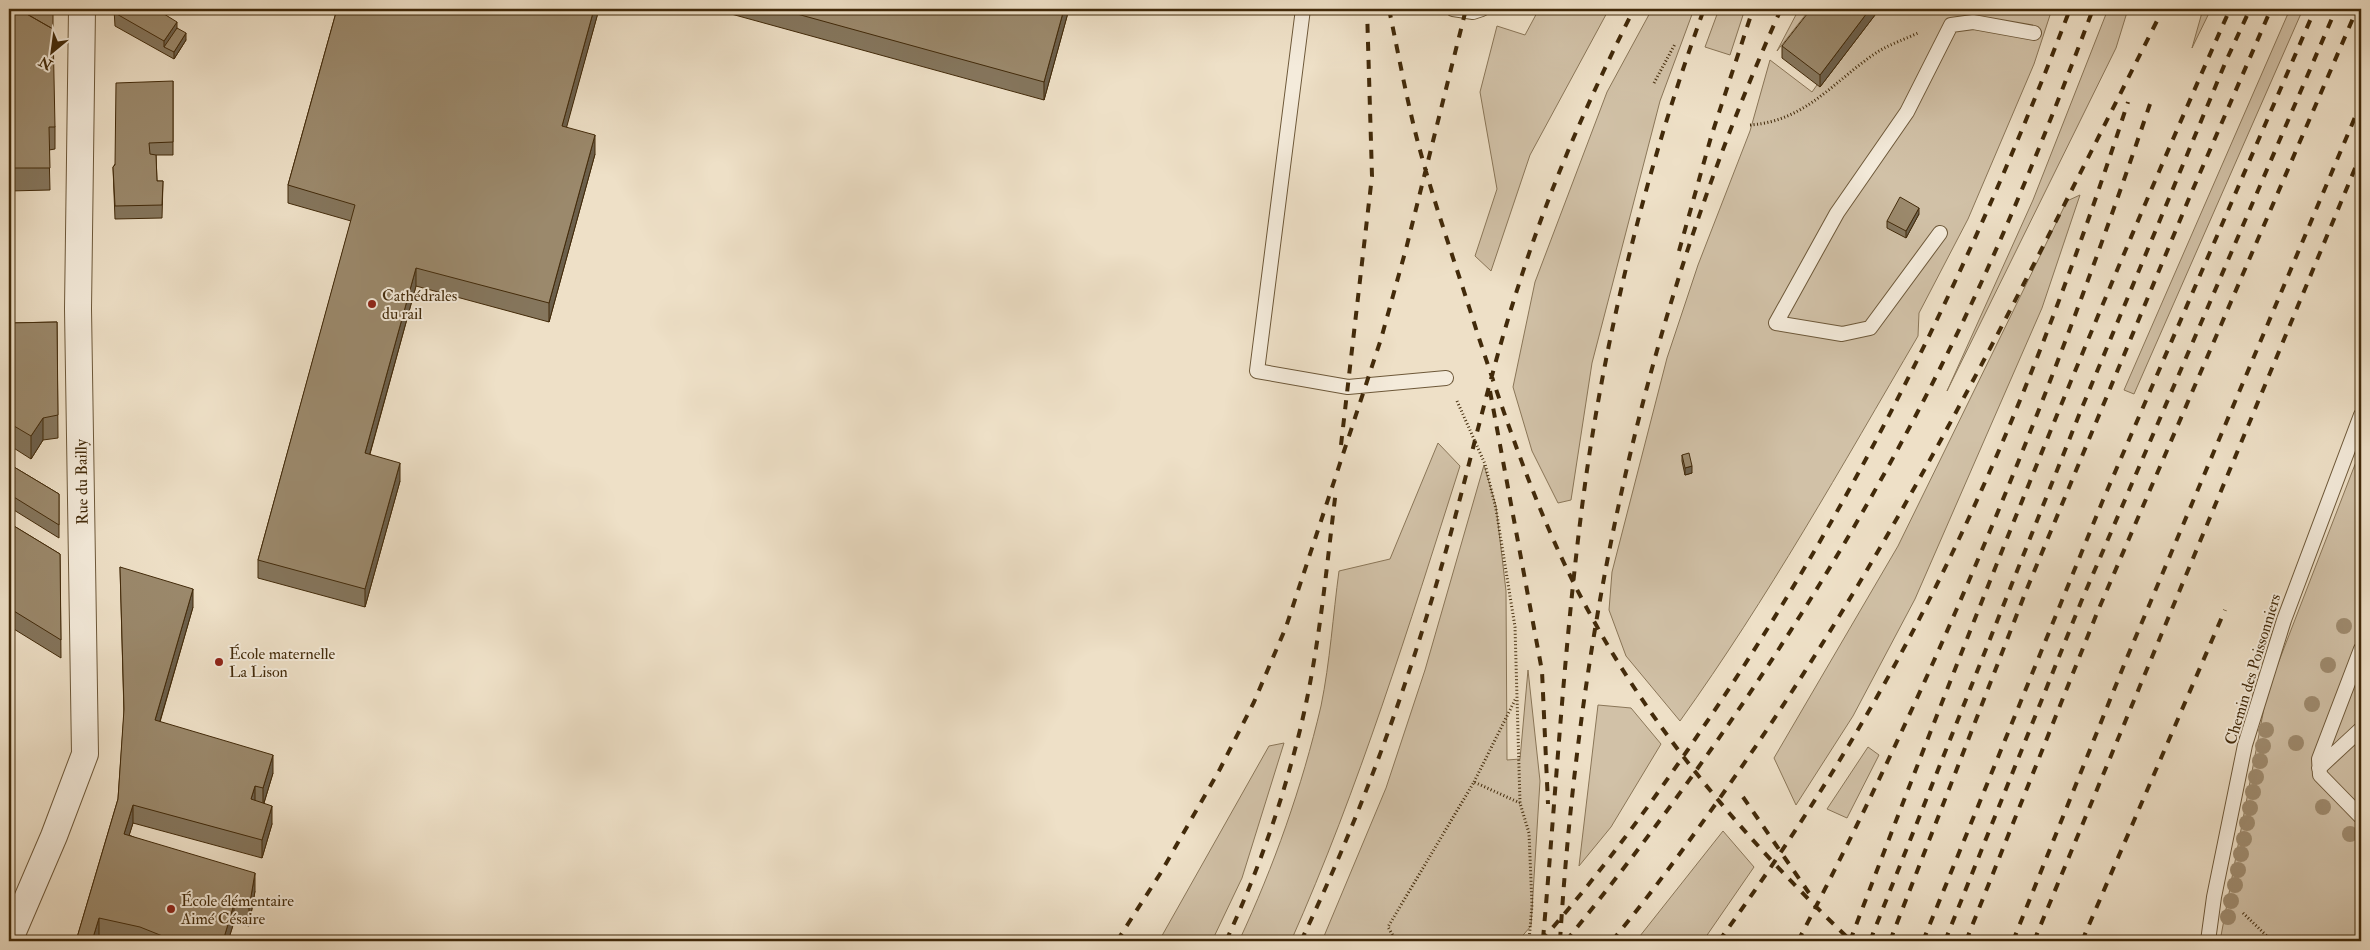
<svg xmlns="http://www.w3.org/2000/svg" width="2370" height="950" font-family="'IM FELL Double Pica',serif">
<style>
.green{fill:#d1c1a7;stroke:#8a7658}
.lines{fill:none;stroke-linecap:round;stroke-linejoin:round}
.lane-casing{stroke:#6d5839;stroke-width:16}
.street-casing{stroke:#6d5839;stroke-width:28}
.path{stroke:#422a0a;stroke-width:3;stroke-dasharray:1 2.5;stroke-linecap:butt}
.lane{stroke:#f4ebdb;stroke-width:14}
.street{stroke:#f4ebdb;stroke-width:26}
.rail{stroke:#422a0a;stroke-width:4;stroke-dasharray:9 9;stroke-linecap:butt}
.tree{fill:#9f8c70}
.wall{fill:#85765d;stroke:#422a0a}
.shaded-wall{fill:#6c604c;stroke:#422a0a}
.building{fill:#9b896c;stroke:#422a0a}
.poi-dot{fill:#8f2418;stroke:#f4ebdb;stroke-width:2}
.labels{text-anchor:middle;stroke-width:4;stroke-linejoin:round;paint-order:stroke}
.poi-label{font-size:16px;fill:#422a0a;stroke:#f4ebdb;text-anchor:start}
.street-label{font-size:16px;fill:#422a0a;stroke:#f4ebdb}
</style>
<rect width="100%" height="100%" fill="#eee0c7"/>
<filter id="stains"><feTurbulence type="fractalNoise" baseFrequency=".004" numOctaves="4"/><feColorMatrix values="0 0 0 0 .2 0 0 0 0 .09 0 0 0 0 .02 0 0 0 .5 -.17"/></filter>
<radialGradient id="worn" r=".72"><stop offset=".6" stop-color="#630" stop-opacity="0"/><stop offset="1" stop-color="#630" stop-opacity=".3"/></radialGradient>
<!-- green -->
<path class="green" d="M1539,9H1609L1530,155L1491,271L1475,256L1497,189L1480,92L1497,26L1525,35Z
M1652,9H1694L1660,101L1592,363L1571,500L1558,503L1532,451L1513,387L1535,282L1607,92Z
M1719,9H1745L1730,55L1705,47Z
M1799,9H1810L1777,51Z
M1871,9H2052L2034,64L1968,219L1919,313L1918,336C1842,466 1768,598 1680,721L1626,656L1609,610L1612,572L1667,358L1698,265L1750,131L1770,60L1812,92Z
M2108,9H2128L2116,48L1947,391L2033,200Z
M2203,9H2211L2192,48Z
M2290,9H2303L2134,394L2124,390Z
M2080,195L2042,308L1915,599L1853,716L1796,805L1774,758L1898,546L2067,201Z
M1438,443L1460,466C1409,626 1359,788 1291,941H1239C1274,866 1302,787 1321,706C1330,662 1333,615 1339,571L1390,559Z
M2361,449V941H2220L2267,692Z
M1484,465L1496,506L1506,591L1507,760L1520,759L1528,670L1540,781L1531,926L1518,941H1322L1386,788L1425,670Z
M1598,705L1631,708L1661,744L1611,827L1579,866Z
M1284,743L1242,878L1212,941H1159L1269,746Z
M1868,747L1879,755L1847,818L1827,809Z
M1723,831L1754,867L1703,941H1636Z"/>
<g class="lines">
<!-- lane casing -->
<g class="lane-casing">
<path id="lane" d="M1303,9L1257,371L1348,387L1446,378
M1453,9L1473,12L1482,9
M1940,233L1870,328L1842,334L1776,323L1837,213L1907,112L1951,25L1973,22L2034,33
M2361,649L2319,759L2320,775L2361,817
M2319,768L2361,729
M2208,941L2214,897L2245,745L2284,620L2361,415"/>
</g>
<!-- street casing -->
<g class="street-casing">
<path id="street" d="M9,941L54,836L85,754L78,309L82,9"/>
</g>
<!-- path -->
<path class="path" d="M1654,83L1675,44
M1750,125C1807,121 1834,80 1879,51C1891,44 1905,39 1918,33
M1457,401L1485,464L1496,509L1515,627L1520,803L1529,833L1532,905L1529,941
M1474,782L1516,698
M2243,913L2272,941
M1396,941L1388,927L1474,782L1520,803"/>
<!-- lane -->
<use href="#lane" class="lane"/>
<!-- street -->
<use href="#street" class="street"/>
<!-- rail -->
<path class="rail" d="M1389,9C1398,52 1406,96 1417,139C1434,204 1457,268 1477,332C1510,432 1543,531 1595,623C1661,742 1753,847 1851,941
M1679,251L1711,137L1753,9
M1490,391L1542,671L1548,804
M1341,445L1372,176L1367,9
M1743,797L1809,893
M1543,939C1557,782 1565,625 1587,470C1610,313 1650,158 1704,9
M1117,941L1160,874L1220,769L1254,702L1286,627L1381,339L1406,249L1466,9
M1226,941C1257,874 1281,806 1299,734C1319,654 1326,571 1336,490
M1301,941C1356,826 1401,705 1437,582C1466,484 1487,382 1519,284C1549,189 1589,98 1634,9
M1541,941C1601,873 1654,800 1704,726C1856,503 1974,261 2070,9
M1560,941C1580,615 1647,307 1781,9
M1566,941C1727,743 1868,526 1976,294C2019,201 2057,105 2093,9
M1612,941C1656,888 1696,832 1736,775C1903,535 2031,270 2163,9
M1719,941C1787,847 1850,749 1905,646C1998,473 2067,289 2128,102
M1798,941C1939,673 2053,391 2150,104
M1850,941C1969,628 2094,315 2230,9
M1870,941L2081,410L2226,61L2250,9
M1890,941L2026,591L2190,196L2271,9
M1923,941L2103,500L2315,9
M1945,941L2081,602L2336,9
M1966,941L2097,613L2357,9
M2013,941L2126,660L2361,103
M2034,941L2361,154
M2082,941L2225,610"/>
</g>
<!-- trees -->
<g class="tree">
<circle cx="2344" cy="626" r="8"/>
<circle cx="2328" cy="665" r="8"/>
<circle cx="2312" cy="704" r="8"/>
<circle cx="2266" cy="730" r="8"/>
<circle cx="2296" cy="743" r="8"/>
<circle cx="2263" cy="746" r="8"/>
<circle cx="2260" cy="761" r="8"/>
<circle cx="2256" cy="777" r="8"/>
<circle cx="2253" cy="792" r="8"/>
<circle cx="2323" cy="807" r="8"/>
<circle cx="2250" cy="808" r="8"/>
<circle cx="2247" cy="823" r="8"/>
<circle cx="2350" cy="834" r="8"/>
<circle cx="2244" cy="839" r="8"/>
<circle cx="2241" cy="854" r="8"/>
<circle cx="2238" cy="870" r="8"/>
<circle cx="2235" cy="885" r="8"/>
<circle cx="2231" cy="901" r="8"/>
<circle cx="2228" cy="917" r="8"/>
</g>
<!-- wall -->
<path class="wall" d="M9,9L55,127V149L49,150L50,190L9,191Z
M114,9L177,28L186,40L174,59L115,26Z
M337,9H599L566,127L595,154L549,322L416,286L370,454L400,481L365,607L258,578V560L351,221L288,203V185Z
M713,9H1069L1044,100Z
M1875,9V15L1820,87L1782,58V46Z
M173,81V155H156L157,181H163L162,218L115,219L113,167Z
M1919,214L1906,238L1887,228V221Z
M57,322L58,438L43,440L31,459L9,445V323Z
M1682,455L1692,473L1685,475L1682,461Z
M9,464L59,494V538L9,507Z
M9,523L60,554L61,658L9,626Z
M120,567L193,607L160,722L273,773L264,803L272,824L262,858L133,823L129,835L255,891L249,926L234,922L228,941H121L99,936L76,941L118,799L124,714Z"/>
<!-- shaded-wall -->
<path class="shaded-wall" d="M594,9H599L562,144V126Z
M1064,9H1069L1044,100V82Z
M1870,9H1875V15L1820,87V75Z
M177,22V34L164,47V41Z
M186,33V40L174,59V52Z
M595,135V154L549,322V303Z
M1919,208V214L1906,238V231Z
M416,268V286L365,471V453Z
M43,418V440L31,459V436Z
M400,463V481L365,607V589Z
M1692,466V473L1685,475V468Z
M193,589V607L155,738V720Z
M273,755V773L263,806V788Z
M255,786V804L251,799Z
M133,805V823L124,852V834Z
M272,806V824L262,858V840Z
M255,873V891L249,926V908Z
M234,904V922L228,941H223Z
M99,918V936L97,941H92Z"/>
<!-- building -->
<path class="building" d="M9,9H18L53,29L55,127H49L50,168H9Z
M18,9H53V29Z
M115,9H156L177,22L164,41L115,13Z
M337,9H594L562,126L595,135L549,303L416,268L365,453L400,463L365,589L258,560L355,205L288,185Z
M779,9H1064L1044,82Z
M1811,9H1870L1820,75L1782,46Z
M177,28L186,33L174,52L164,47Z
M173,81V142L149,143L150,154L156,155L157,181H163L162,205L115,206L113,167L115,165L116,83Z
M1900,197L1919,208L1906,231L1887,221Z
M57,322L58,415L43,418L31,436L9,423V323Z
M1689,453L1692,466L1685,468L1682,455Z
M9,464L59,494V525L9,494Z
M9,523L60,554L61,640L9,608Z
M120,567L193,589L155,720L273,755L263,788L255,786L251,799L272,806L262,840L133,805L124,834L255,873L249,908L234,904L223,941H175L140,927L99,918L92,941H74H76L118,799L124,709Z"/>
<!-- markers -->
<g class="poi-dot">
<circle cx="372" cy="304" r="5"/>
<circle cx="219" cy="662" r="5"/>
<circle cx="171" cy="909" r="5"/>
</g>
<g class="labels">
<!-- poi labels -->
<g class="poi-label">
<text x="382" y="301">Cathédrales<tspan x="382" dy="18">du rail</tspan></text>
<text x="229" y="659">École maternelle<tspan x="229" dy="18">La Lison</tspan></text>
<text x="181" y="906">École élémentaire<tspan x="181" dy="18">Aimé Césaire</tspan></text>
</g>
<!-- street labels -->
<g class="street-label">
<text transform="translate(81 482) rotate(-91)" y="6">Rue du Bailly</text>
<text transform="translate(2252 669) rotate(-73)" y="6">Chemin des Poissonniers</text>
</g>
</g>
<!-- margin -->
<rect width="2370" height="950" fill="none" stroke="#eee0c7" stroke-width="30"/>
<rect x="10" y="10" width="2350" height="930" fill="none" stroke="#422a0a" stroke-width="2.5"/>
<rect x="15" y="15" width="2340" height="920" fill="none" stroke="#422a0a"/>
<!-- north arrow -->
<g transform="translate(52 52) rotate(209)" stroke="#f4ebdb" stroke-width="4" paint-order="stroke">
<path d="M0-4L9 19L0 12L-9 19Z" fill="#422a0a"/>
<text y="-8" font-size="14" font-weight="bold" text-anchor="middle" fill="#422a0a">N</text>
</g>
<rect width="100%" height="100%" filter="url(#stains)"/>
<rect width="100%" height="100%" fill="url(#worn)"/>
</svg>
